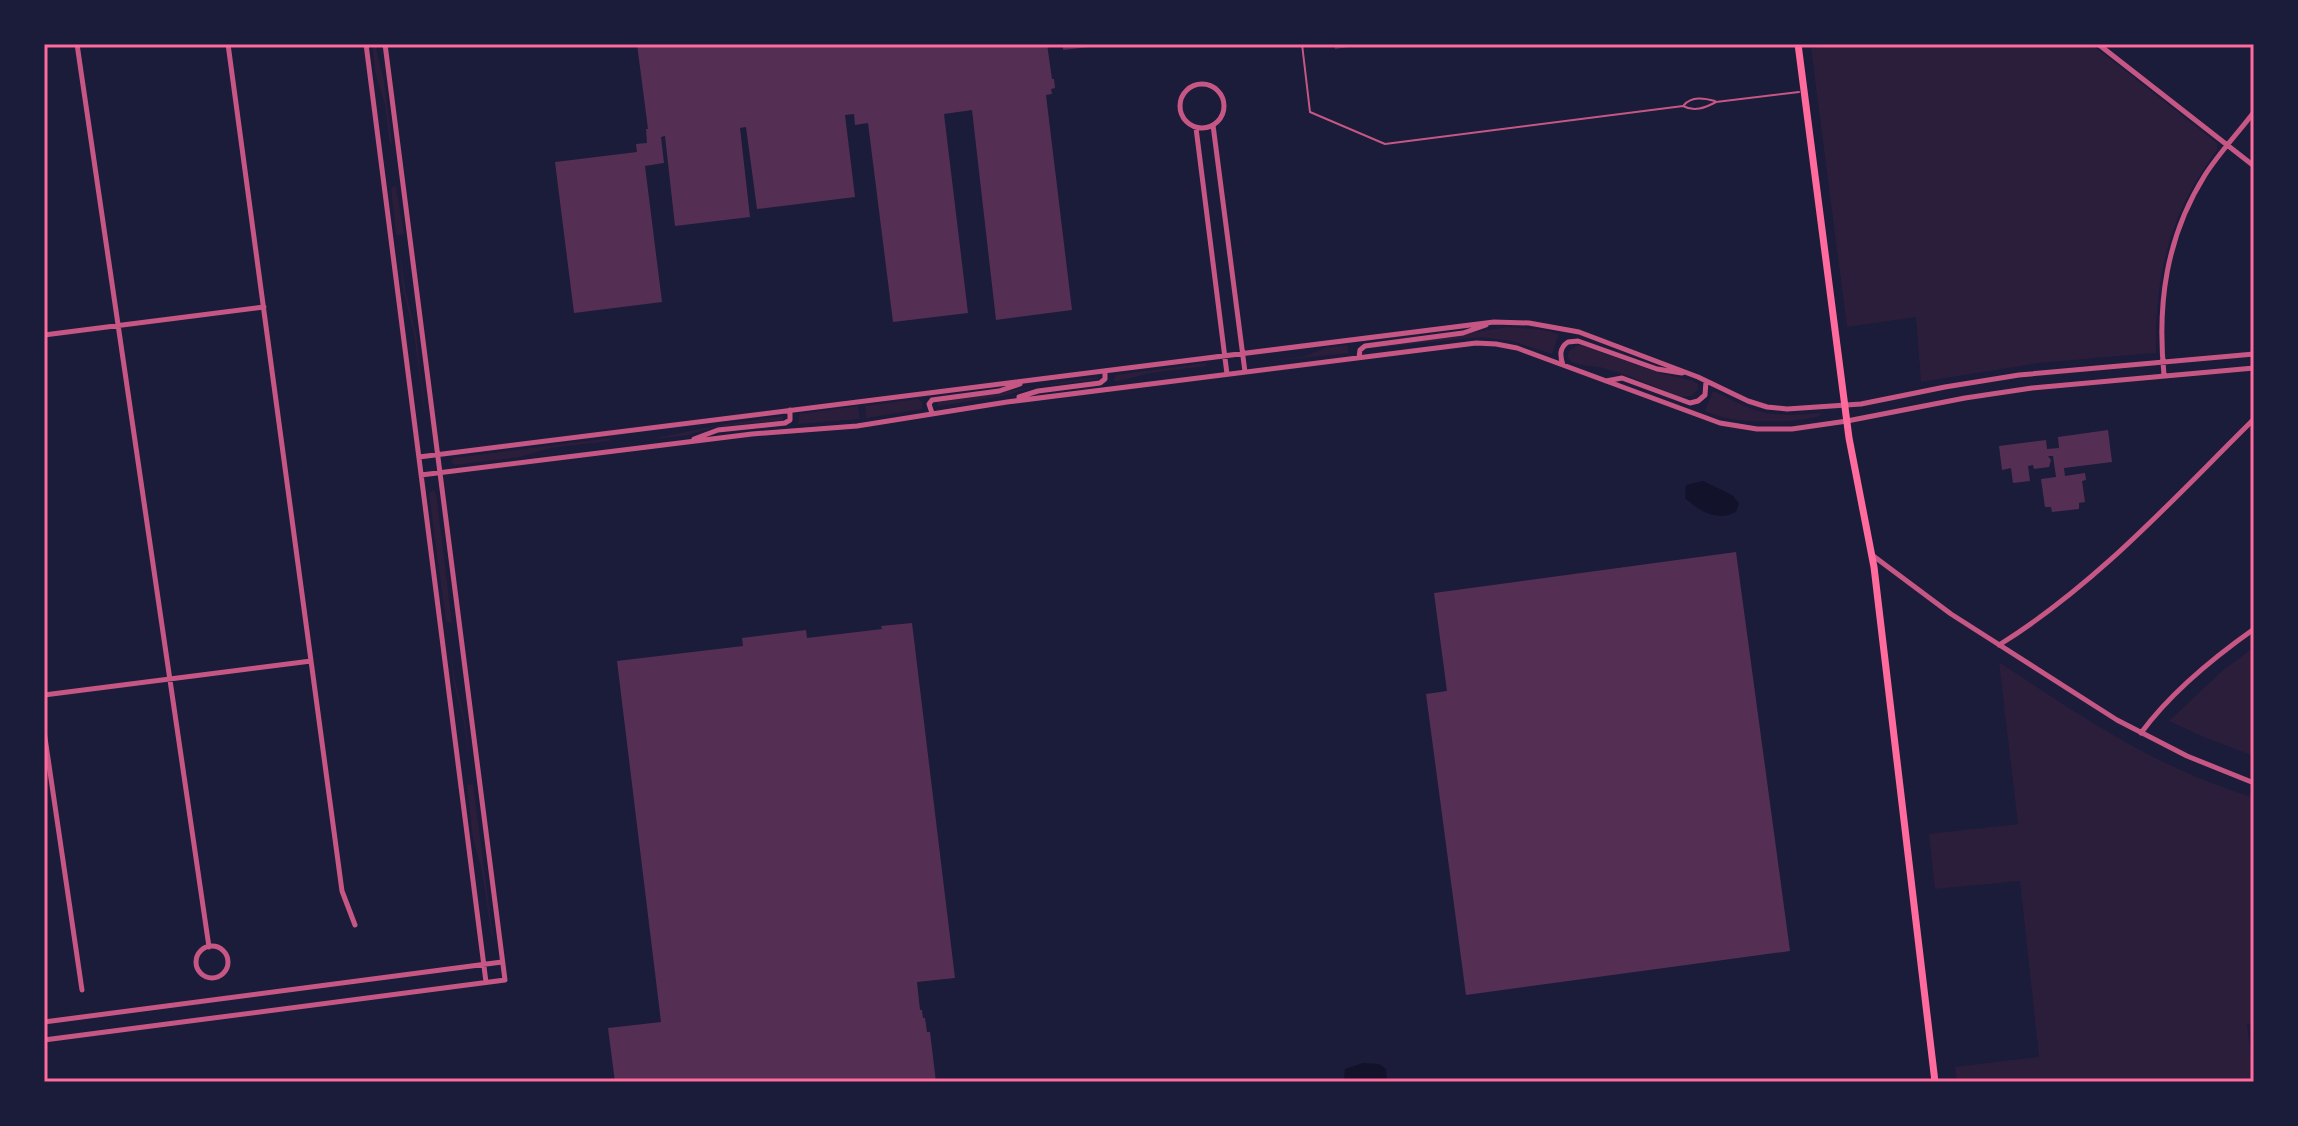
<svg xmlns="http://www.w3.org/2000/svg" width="2298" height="1126" font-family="Barlow,sans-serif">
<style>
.green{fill:#2a1e3b}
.water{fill:#12122b}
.building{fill:#542f53}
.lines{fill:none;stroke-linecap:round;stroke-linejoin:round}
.service{stroke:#c65784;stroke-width:2}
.minor{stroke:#c65784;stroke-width:5}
.secondary{stroke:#ff6b9d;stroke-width:7}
.neatline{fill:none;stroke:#ff6b9d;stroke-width:3}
</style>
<rect width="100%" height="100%" fill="#1b1b3a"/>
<!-- green -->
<path class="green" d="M372,44H375L384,81L392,143L390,144L385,105L375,72Z
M1841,44H2091L2217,143V150C2169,213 2155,275 2156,353L2038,363L1921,382L1916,317L1847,327L1811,48Z
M396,186L404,234L402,235H396L391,188Z
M399,250L406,293L416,334L428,438L414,334L403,290Z
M1508,327L1543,330L1559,334L1552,354L1512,341L1481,337L1365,349Z
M1348,345V353L1262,362L1306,356L1325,348Z
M1580,345L1663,374L1693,381L1698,384V390L1691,396L1681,397C1655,387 1629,375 1603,368C1594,366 1580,366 1572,362C1561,355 1573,347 1580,345Z
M1206,363V366L1151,373L1119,381H1114L1115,375Z
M1098,377V379L1034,387L1003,396L939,406L937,404L938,402C992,395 1044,384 1098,377Z
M1713,391C1727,397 1740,405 1755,410C1776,417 1798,415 1820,413L1821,416C1789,424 1735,425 1705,411Z
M918,399L922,402V409L866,418L865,406Z
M858,406L860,419L798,424L800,414Z
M783,416V420L716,427L684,436L650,439L726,424Z
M610,438V441L550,448L520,457L455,465L451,462L454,458Z
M433,490L436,493L452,623L446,621L429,494Z
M449,637L455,680L466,725L470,770L464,722L454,685Z
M2254,647V756L2206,738L2169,721L2221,672Z
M1999,662C2056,700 2112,738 2174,767C2200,779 2227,789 2254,798V1023L2247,1024L2254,1082H1957L1955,1067L2039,1057L2020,881L1935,889L1929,834L2018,824Z
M473,784L493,937L492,938L482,871L473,839L467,785Z"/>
<!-- water -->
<path class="water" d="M1703,481L1732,495L1739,503L1736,512C1717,522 1699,511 1685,498L1686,485Z
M1363,1063L1379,1064L1386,1069L1387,1082H1344L1345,1069Z"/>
<!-- building -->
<path class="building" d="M637,44H1047L1052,79H1054L1055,88L1051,89L1052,94L1046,95L1072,310L996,320L972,110L944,114L968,313L893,322L868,123L855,125L854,114L845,115L855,197L757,209L746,127L740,128L750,217L675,226L665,136L661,137L664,163L645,166L662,302L574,313L555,162L637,152L636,144L647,143L646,129H648Z
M1063,44H1098V46L1063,50Z
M1335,44H1356V46L1335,49Z
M2108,430L2112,462L2064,468L2065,476L2085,473L2086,480L2082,481L2085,502L2079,503V509L2052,512L2051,507H2045L2041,479L2056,477L2053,456H2048L2051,460L2049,467L2034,469L2033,465L2028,466L2030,481L2013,483L2011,468L2002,470L1999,446L2046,440L2047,449L2059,448L2058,437Z
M1736,552L1790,951L1466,995L1426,694L1447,691L1434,593Z
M912,623L955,978L917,982L920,1010H922L923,1018H925L927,1032H930L936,1082H615L608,1028L661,1022L617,661L743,646L742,638L806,630L807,638L882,629L881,626Z"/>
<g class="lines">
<!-- service -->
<path class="service" d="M1302,44L1310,112L1385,144L1683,106C1694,112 1705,108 1716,102L1799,92
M1684,105C1692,96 1704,98 1715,101"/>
<!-- minor -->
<path class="minor" d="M77,44L209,947
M228,44L342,891L355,925
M366,44L486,982
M2098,44L2254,166
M1180 106a22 22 0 1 1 44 0a22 22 0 1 1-44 0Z
M1213,125L1245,372
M1196,128L1227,374
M44,335L264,307
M1359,357L1360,350L1365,346L1463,333L1486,325
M1563,365C1560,356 1559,348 1568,342L1578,341L1657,369L1682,373
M2164,375C2157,304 2166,237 2205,175C2219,153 2238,133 2254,112
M1606,381L1622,378L1690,403L1698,401L1705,395L1706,381
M1019,397L1038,391L1100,383L1105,379V371
M932,413L929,404L932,400L999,391L1020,384
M694,439L718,430L785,423L790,420V410
M419,457L1494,322L1529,323L1579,332L1698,377L1748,401L1767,407L1787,409L1861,404L1945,387L2019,375L2254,354
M421,475L752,434L857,426L1007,402L1476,343L1496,344L1517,348L1720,423L1757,429H1792L1847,421L1965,398L2032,388L2254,368
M1872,555L1951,614L2117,720L2187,756L2254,783
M1999,645C2097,584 2173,499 2254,419
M44,695L311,661
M44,731L82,990
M2141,733C2171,692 2213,658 2254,629
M196 962a16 16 0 1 1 32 0a16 16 0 1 1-32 0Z
M44,1022L502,962
M44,1040L505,980L385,44"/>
<!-- secondary -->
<path class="secondary" d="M1798,44L1849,438L1874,567L1935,1082"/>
</g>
<!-- border -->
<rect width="2298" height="1126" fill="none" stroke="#1b1b3a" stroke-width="92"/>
<rect x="46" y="46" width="2206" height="1034" class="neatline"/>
</svg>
